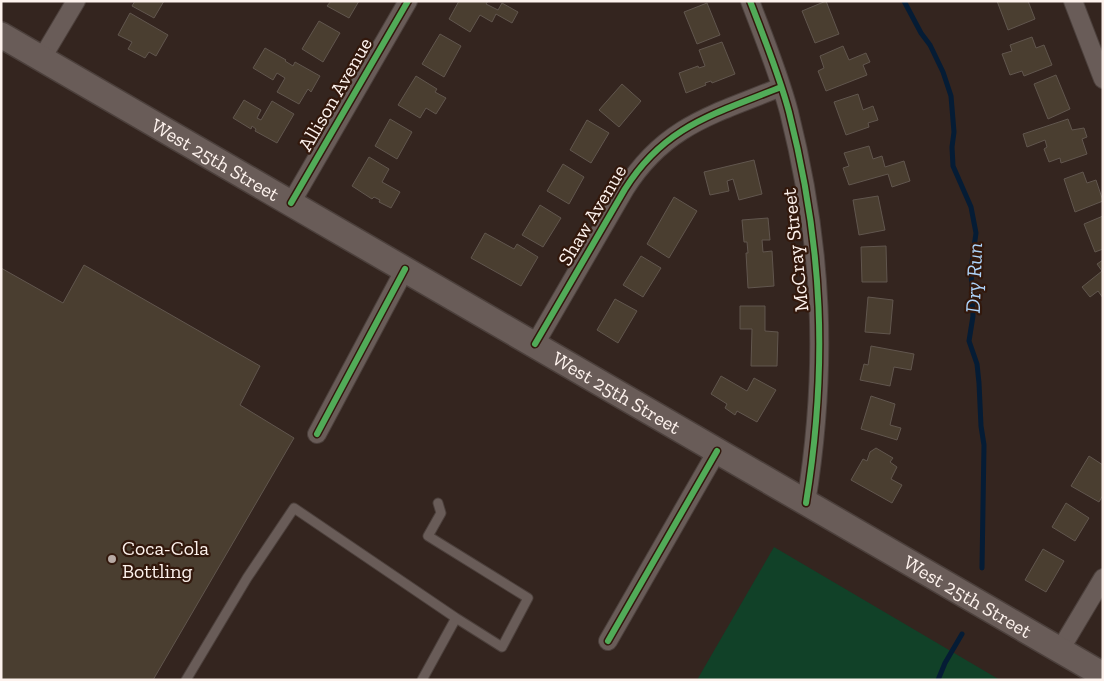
<svg xmlns="http://www.w3.org/2000/svg" width="1104" height="681" font-family="'Zilla Slab',serif">
<style>
.green{fill:#114128}
.lines{fill:none;stroke-linecap:round;stroke-linejoin:round}
.stream{stroke:#051c35;stroke-width:5}
.building{fill:#4a3e30;stroke:#61564e}
.lane-casing{stroke:#4c403c;stroke-width:11}
.street-casing{stroke:#4c403c;stroke-width:20}
.secondary-casing{stroke:#4c403c;stroke-width:28}
.lane{stroke:#695c58;stroke-width:9}
.street{stroke:#695c58;stroke-width:18}
.secondary{stroke:#695c58;stroke-width:25}
.cycleway-casing{stroke:#32180c;stroke-width:9}
.cycleway{stroke:#51ab58;stroke-width:6}
.poi-dot{fill:#b7aaa5;stroke:#32180c;stroke-width:2}
.labels{text-anchor:middle;stroke-width:4.5;stroke-linejoin:round;paint-order:stroke}
.street-label{font-size:20px;fill:#fdf2ed;stroke:#32180c}
.poi-label{font-size:20px;fill:#fdf2ed;stroke:#32180c;text-anchor:start}
.water-label{font-size:21px;font-style:italic;fill:#aed4fb;stroke:#32180c}
</style>
<rect width="100%" height="100%" fill="#34251f"/>
<!-- green -->
<path class="green" d="M774,547L1000,680H697Z"/>
<g class="lines">
<!-- stream -->
<path class="stream" d="M904,1L921,33L930,45L943,72L951,96L954,132L952,147L953,166L971,207L976,233L971,269L973,316L969,341L977,364L979,383L981,426L984,445L982,568
M938,680L945,663L962,634"/>
</g>
<!-- building -->
<path class="building" d="M135,1H164L154,18L132,6Z
M331,1H359L349,18L327,6Z
M459,1H488L486,4L498,10L502,3L518,12L512,23L496,14L492,22L480,15L470,32L449,19Z
M826,1L839,34L815,43L802,11Z
M997,1H1028L1035,19L1008,30Z
M707,3L720,35L697,44L684,12Z
M130,13L168,35L156,56L149,52L145,58L128,49L132,42L118,35Z
M319,21L340,33L323,62L302,49Z
M440,34L461,46L444,77L422,64Z
M1032,37L1036,48L1044,45L1052,65L1024,76L1022,71L1010,75L1002,54L1012,51L1010,45Z
M722,42L735,74L712,83L711,81L705,83L706,85L686,93L679,73L698,66L699,68L705,66L699,50Z
M843,46L849,60L866,53L870,62L863,65L867,75L826,91L818,71L824,68L820,56Z
M265,48L286,60L285,61L293,66L295,62L320,76L311,92L308,89L299,104L277,92L285,78L277,73L273,80L253,68Z
M1056,75L1070,109L1048,119L1034,84Z
M416,76L437,89L435,92L446,98L436,114L426,108L420,118L398,105Z
M622,84L641,101L619,127L599,110Z
M858,94L863,110L873,106L878,120L868,123L869,127L846,135L834,102Z
M244,100L261,110L257,118L261,120L272,101L294,114L277,143L255,131L256,129L252,126L251,129L233,118Z
M390,119L412,132L397,159L375,146Z
M1068,119L1072,130L1084,128L1087,137L1082,139L1087,154L1061,163L1060,158L1049,162L1044,149L1047,147L1045,140L1027,147L1023,134Z
M587,120L609,133L591,163L570,150Z
M869,146L873,159L882,156L885,167L904,161L910,181L892,187L888,174L849,185L843,168L849,166L844,153Z
M369,157L389,169L382,182L400,192L391,208L379,202L380,200L374,197L372,199L352,186Z
M754,160L762,194L739,200L733,179L727,181L729,191L710,195L704,172Z
M563,164L584,177L569,204L547,191Z
M1083,172L1087,183L1096,180L1103,201L1075,212L1064,179Z
M878,196L885,230L859,235L853,200Z
M674,197L697,211L669,258L647,244Z
M540,205L561,218L543,247L522,235Z
M1103,216V249L1095,252L1084,224Z
M768,218L770,240H762L763,252L772,251L774,286L748,288L746,253H748L747,242H744L742,220Z
M485,233L514,249L517,244L538,257L521,286L471,258Z
M886,246L887,282H862L861,247Z
M641,256L661,268L643,297L623,285Z
M1103,260V298L1098,291L1090,297L1082,287L1102,271L1097,264Z
M84,265L260,366L240,405L294,438L153,680H1V268L63,303Z
M868,297L893,300L890,334L865,332Z
M615,299L637,311L618,343L597,330Z
M740,306H765V331L778,332L777,366H751L752,329H740Z
M871,346L914,354L911,370L894,367L890,386L860,380L864,364L868,365Z
M721,376L747,391L754,378L776,390L757,422L737,411L735,415L725,408L727,404L711,394Z
M871,396L895,404L890,425L901,428L897,440L861,429Z
M876,448L893,458L890,462L897,467L891,479L902,485L892,503L851,480L863,459L867,461L870,452Z
M1089,456L1103,465V495L1099,502L1071,486Z
M1066,503L1089,518L1075,541L1052,527Z
M1043,549L1064,561L1046,592L1025,580Z"/>
<g class="lines">
<!-- lane casing -->
<g class="lane-casing">
<path id="lane" d="M186,680L247,578L294,508L456,618
M422,680L456,618L502,647L528,598L428,536L441,513L438,503"/>
</g>
<!-- street casing -->
<g class="street-casing">
<path id="street" d="M750,1C764,38 779,74 789,112C823,247 828,366 806,503
M1073,1L1103,79
M42,58L76,1
M291,203L408,1
M535,344L625,189C665,125 715,114 781,87
M317,434L405,269
M608,641L717,451
M1060,650L1103,578"/>
</g>
<!-- secondary casing -->
<g class="secondary-casing">
<g id="secondary">
<path id="s1" d="M1,35L1103,675"/>
</g>
</g>
<!-- lane -->
<use href="#lane" class="lane"/>
<!-- street -->
<use href="#street" class="street"/>
<!-- secondary -->
<use href="#secondary" class="secondary"/>
<!-- cycleway casing -->
<g class="cycleway-casing">
<path id="cycleway" d="M750,1C764,38 779,74 789,112C823,247 828,366 806,503
M291,203L408,1
M535,344L625,189C665,125 715,114 781,87
M317,434L405,269
M608,641L717,451"/>
</g>
<!-- cycleway -->
<use href="#cycleway" class="cycleway"/>
</g>
<!-- markers -->
<circle class="poi-dot" cx="112" cy="559" r="5"/>
<g class="labels">
<!-- street labels -->
<g class="street-label">
<text transform="translate(335 94) rotate(-60)" y="7">Allison Avenue</text>
<text dy="7" stroke="none"><textPath href="#s1" startOffset="248">West 25th Street</textPath></text>
<text transform="translate(592 215) rotate(-59)" y="7">Shaw Avenue</text>
<text transform="translate(795 250) rotate(-96)" y="7">McCray Street</text>
<text dy="7" stroke="none"><textPath href="#s1" startOffset="712">West 25th Street</textPath></text>
<text dy="7" stroke="none"><textPath href="#s1" startOffset="1118">West 25th Street</textPath></text>
</g>
<!-- poi labels -->
<g class="poi-label">
<text x="122" y="555">Coca-Cola<tspan x="122" dy="23">Bottling</tspan></text>
</g>
<!-- water labels -->
<g class="water-label">
<text transform="translate(974 278) rotate(-88)" y="7">Dry Run</text>
</g>
</g>
<!-- border -->
<rect width="1104" height="681" fill="none" stroke="#fdf2ed" stroke-width="5"/>
</svg>
